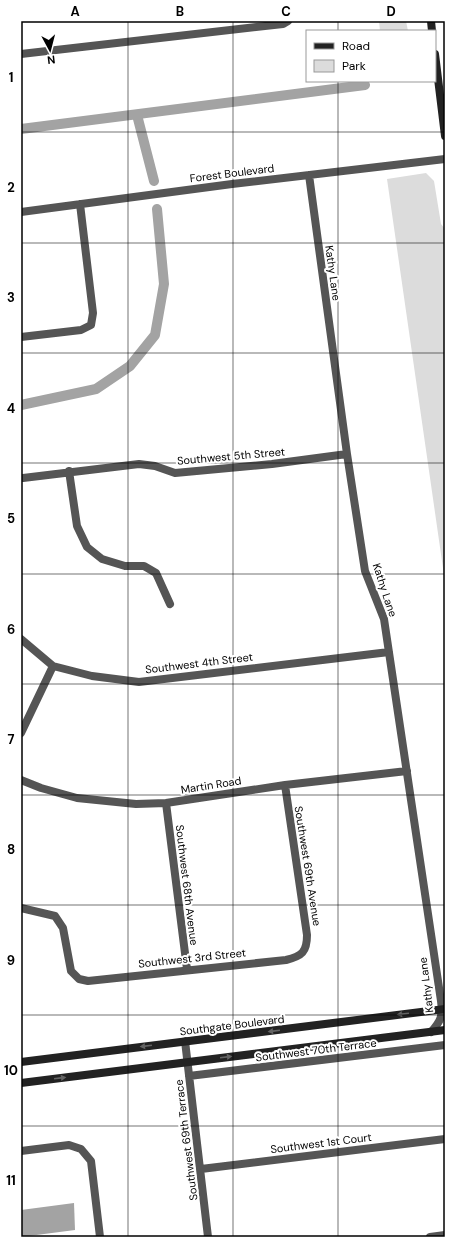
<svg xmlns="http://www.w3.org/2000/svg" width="466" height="1258" font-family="'DM Sans',sans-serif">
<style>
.green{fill:#dcdcdc}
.water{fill:#a3a3a3}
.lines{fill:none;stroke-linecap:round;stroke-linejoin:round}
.canal{stroke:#a3a3a3;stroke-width:10}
.street{stroke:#555;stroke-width:8}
.secondary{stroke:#222;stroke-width:8}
.oneway{fill:#646464}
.grid{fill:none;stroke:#000;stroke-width:1;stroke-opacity:0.55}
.labels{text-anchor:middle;stroke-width:4;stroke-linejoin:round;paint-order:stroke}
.street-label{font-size:11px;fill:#000;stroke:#fff}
.neatline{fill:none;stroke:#000;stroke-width:1.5}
.grid-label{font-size:13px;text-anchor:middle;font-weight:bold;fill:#000}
</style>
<rect width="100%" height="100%" fill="#fff"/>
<!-- green -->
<path class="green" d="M379,21H406L408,31H380Z
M426,173L434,181L441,224L445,229V582L387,179Z"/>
<!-- water -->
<path class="water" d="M74,1203L75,1230L21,1237V1210Z"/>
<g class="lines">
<!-- canal -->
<path class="canal" d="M137,115L154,181
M21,129L365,85
M21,405L96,389L130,366L155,335L164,284L157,209"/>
<!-- street -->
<path class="street" d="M21,54L283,24L288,21
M309,175L347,454L365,571L384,619L441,1001C443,1016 441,1021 431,1032
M21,212L232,184L445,159
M21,337L81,330L91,325L93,313L80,204
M69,471L77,526L87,547L102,559L125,566H144L156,573L170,604
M23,478L139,464L155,466L175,473L272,464L347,454
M21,639L53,666L92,676L139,682L389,652
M21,733L53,666
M21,780L41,788L77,798L136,804L166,803L285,785L407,771
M166,803L187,969
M21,908L55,916L63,928L71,971L79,979L88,981L286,960C302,956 307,952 307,935L285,785
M185,1041L208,1237
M189,1076L445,1045
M21,1151L69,1145L81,1149L91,1161L100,1237
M201,1169L445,1139
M430,1237L445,1235"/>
<!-- secondary -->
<path class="secondary" d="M431,21L432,31
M435,54L445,136
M21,1062L445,1009
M21,1083L445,1030"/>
</g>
<!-- one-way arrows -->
<defs><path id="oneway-solid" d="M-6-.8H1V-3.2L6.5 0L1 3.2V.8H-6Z"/></defs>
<g class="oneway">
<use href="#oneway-solid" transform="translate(403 1014) rotate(173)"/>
<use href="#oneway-solid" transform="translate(274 1031) rotate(173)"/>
<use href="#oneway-solid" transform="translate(146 1046) rotate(173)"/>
<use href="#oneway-solid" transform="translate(226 1057) rotate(-7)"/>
<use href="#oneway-solid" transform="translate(60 1078) rotate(-7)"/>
</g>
<!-- grid -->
<path class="grid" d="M128,21V1237M233,21V1237M338,21V31M338,81V1237M21,132H445M21,243H445M21,353H445M21,463H445M21,574H445M21,684H445M21,795H445M21,905H445M21,1015H445M21,1126H445"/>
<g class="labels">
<!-- street labels -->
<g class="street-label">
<text transform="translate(232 173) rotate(-7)" y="4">Forest Boulevard</text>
<text transform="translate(333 273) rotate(82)" y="4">Kathy Lane</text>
<text transform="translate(231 456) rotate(-5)" y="4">Southwest 5th Street</text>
<text transform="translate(385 590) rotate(72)" y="4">Kathy Lane</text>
<text transform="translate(199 663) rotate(-7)" y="4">Southwest 4th Street</text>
<text transform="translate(211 785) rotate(-9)" y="4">Martin Road</text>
<text transform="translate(308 866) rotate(81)" y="4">Southwest 69th Avenue</text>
<text transform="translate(187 885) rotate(83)" y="4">Southwest 68th Avenue</text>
<text transform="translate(192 958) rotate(-6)" y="4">Southwest 3rd Street</text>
<text transform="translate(426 985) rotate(-97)" y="4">Kathy Lane</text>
<text transform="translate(232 1025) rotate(-7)" y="4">Southgate Boulevard</text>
<text transform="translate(316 1050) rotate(-7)" y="4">Southwest 70th Terrace</text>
<text transform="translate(186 1140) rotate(-97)" y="4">Southwest 69th Terrace</text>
<text transform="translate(321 1143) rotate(-7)" y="4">Southwest 1st Court</text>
</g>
</g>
<!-- border -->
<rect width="466" height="1258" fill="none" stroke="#ffffff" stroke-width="44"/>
<!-- legend -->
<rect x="306" y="30" width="130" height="52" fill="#ffffff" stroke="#999999"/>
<rect x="314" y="43" width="20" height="6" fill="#222222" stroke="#999999"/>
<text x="342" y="50" font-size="12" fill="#000000">Road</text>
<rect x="314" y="60" width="20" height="12" fill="#dcdcdc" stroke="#999999"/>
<text x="342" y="70" font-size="12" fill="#000000">Park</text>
<!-- north arrow -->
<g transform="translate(50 50) rotate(173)" stroke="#ffffff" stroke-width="3" paint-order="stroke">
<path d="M0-3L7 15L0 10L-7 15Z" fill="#000000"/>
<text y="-6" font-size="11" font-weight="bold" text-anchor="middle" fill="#000000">N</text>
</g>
<rect x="22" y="22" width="422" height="1214" class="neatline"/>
<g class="grid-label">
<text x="75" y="16">A</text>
<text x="180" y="16">B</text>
<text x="286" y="16">C</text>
<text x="391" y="16">D</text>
<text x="11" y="82">1</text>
<text x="11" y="192">2</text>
<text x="11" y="302">3</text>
<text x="11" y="413">4</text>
<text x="11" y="523">5</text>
<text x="11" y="634">6</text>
<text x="11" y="744">7</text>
<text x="11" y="854">8</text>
<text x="11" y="965">9</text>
<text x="11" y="1075">10</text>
<text x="11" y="1185">11</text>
</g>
</svg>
